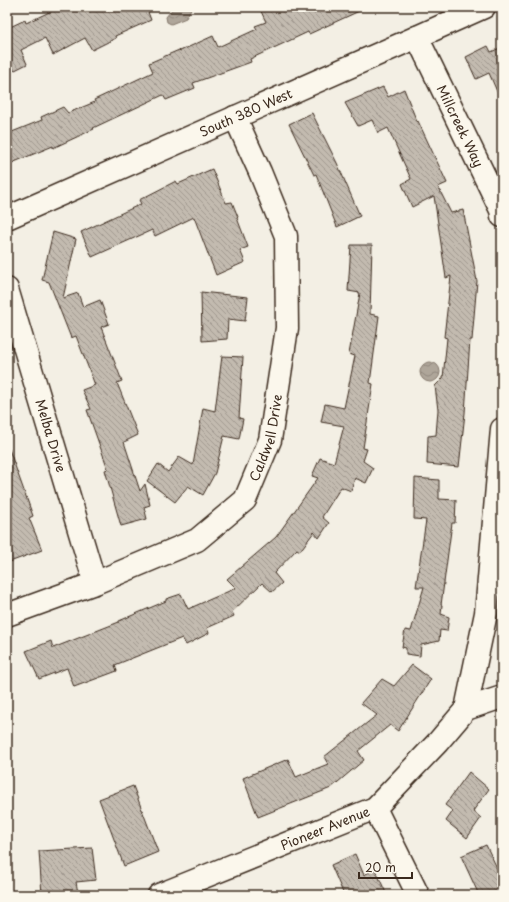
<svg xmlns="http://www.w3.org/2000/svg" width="509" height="902" font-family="'Playpen Sans',sans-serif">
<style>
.water{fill:url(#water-waves);stroke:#817468}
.building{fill:url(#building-back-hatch);stroke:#3b2a1e}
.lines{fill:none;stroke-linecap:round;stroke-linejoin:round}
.minor-casing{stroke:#3b2a1e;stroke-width:25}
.minor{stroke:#fbf7ec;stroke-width:22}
.labels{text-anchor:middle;stroke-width:3;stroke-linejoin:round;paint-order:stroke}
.street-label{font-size:13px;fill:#3b2a1e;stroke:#fbf7ec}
</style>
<defs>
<pattern id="water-waves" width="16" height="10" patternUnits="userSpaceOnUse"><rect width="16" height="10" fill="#afa69a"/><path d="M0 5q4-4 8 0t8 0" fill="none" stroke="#90877d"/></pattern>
<pattern id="building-back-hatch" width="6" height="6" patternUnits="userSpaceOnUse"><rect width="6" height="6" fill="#c3bbb0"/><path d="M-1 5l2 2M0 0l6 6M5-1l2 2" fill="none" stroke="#a0988f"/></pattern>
</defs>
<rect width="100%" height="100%" fill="#f3efe4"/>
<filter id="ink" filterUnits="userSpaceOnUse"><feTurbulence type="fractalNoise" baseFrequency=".025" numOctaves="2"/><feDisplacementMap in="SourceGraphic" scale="8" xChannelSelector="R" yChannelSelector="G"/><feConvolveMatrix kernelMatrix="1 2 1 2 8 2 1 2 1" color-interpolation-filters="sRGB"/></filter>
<g filter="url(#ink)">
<!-- water -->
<path class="water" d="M174,7H192L186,18L171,24L167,22L166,17Z
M420 372a10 10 0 1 1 20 0a10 10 0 1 1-20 0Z"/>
<!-- building -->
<path class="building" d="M60,7H146L151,20L115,36L116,38L92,50L85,38L53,55L45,38L21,50L27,64L7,74V19L10,27L25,20L26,23Z
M259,7H368L309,34L308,32L250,59L251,62L193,83L195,88L166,100L163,95L93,128L94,129L53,148V146L7,165V134L42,120L41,117L63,107L68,113L95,102L94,100L153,72L149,63L179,50L180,51L213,36L218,47L257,29L255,26L266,22Z
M488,46L491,52L502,47V103L489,73L476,79L466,57Z
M383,87L388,97L404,89L417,122L418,121L447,183L438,187L451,213L463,210L477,281L472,340H470L465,413L459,467L427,464L428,436L436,435L438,410L435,386L443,378L447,338L444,337L451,276L446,278L434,196L412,207L402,184L411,179L388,128L378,133L372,120L358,126L345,103Z
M312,113L337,163L360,216L337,227L316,174L314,175L289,124Z
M212,169L226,203L232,202L238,217L237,218L248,247L240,250L245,262L216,275L194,217L155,236L152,230L92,257L81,232L141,204L139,200L176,181L178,184Z
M53,232L76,239L63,298L78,293L83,307L100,300L109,324L101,327L122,381L117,383L138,435L124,442L140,491L145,484L150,505L144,507L147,519L121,526L105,470L108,469L87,410L91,409L82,390L95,385L76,336L71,338L49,282L42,280Z
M351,245H372L370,314L379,316L370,383L373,384L363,448L367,449L363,461L373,468L366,483L355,478L351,491L341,487L322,517L329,523L319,538L314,532L300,551L297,549L274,573L282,583L272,592L262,583L232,612L234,616L207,628L209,633L186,645L182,638L115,665L117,671L74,687L67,668L39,679L26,651L51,641L53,648L119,622V621L166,601V599L181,594L188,609L236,588L227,579L276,537L318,478L312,476L320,458L334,463L344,426L321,422L325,404L344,408L355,356L349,354L360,293L348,291Z
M201,292L248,297L245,321L228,319L227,339L202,341Z
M222,356L243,357L239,418L243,419L239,439L224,436L215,473L203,495L188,486L175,502L147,481L158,464L168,472L179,457L193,465L203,408L215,411Z
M7,449H9L33,516L29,518L42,550L7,563Z
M415,478L439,480V499L456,500L455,523H452L441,605H442L441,614L449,617L447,631L440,630L439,641L421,645L420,656L406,654V648L402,647L405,630L411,631L424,587H416L426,520L414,519Z
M412,665L431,679L398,731L390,725L358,751L364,760L331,788L258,817L243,778L288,759L296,777L328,764L324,757L377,715L361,703L382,679L394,686Z
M469,772L489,789L473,811L481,818L467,838L446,821L453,811L445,805Z
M133,786L158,852L124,866L99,799Z
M486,845L498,870L502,868V895H479L461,856Z
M92,848L96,880L76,882L78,893L57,895H42L39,851Z
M355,854L364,875L375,869L387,895H344L331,865Z"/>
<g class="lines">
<!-- minor casing -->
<g class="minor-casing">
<g id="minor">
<path id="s1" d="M417,37L501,210L502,216"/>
<path id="s2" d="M7,218L417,37L484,7"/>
<path id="s3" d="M7,289L95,583"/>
<path id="s4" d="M7,615L95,583L197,540L245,500L270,440L287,328L286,236L260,172L235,117"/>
<path d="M466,709L486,613L502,429"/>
<path d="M375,808L418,895"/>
<path id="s5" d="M159,895L375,808L438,742L466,709L502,697"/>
</g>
</g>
<!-- minor -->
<use href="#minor" class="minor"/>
</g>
</g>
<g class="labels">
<!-- street labels -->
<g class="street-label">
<text dy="5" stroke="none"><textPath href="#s2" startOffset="261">South 380 West</textPath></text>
<text dy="5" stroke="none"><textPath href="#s1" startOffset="99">Millcreek Way</textPath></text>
<text dy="5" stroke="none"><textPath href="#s3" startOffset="153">Melba Drive</textPath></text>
<text dy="5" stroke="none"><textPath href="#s4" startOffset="333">Caldwell Drive</textPath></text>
<text dy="5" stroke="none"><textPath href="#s5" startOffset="179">Pioneer Avenue</textPath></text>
</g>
</g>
<!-- margin -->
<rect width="509" height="902" fill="none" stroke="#fbf7ec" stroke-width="24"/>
<rect x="12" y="12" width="485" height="878" fill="none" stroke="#3b2a1e" stroke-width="1.5" filter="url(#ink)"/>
<!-- scale -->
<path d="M359 872v6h53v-6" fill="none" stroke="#3b2a1e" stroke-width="2"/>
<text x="365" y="872" font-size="12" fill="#3b2a1e" stroke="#fbf7ec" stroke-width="3" paint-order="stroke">20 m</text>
</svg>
